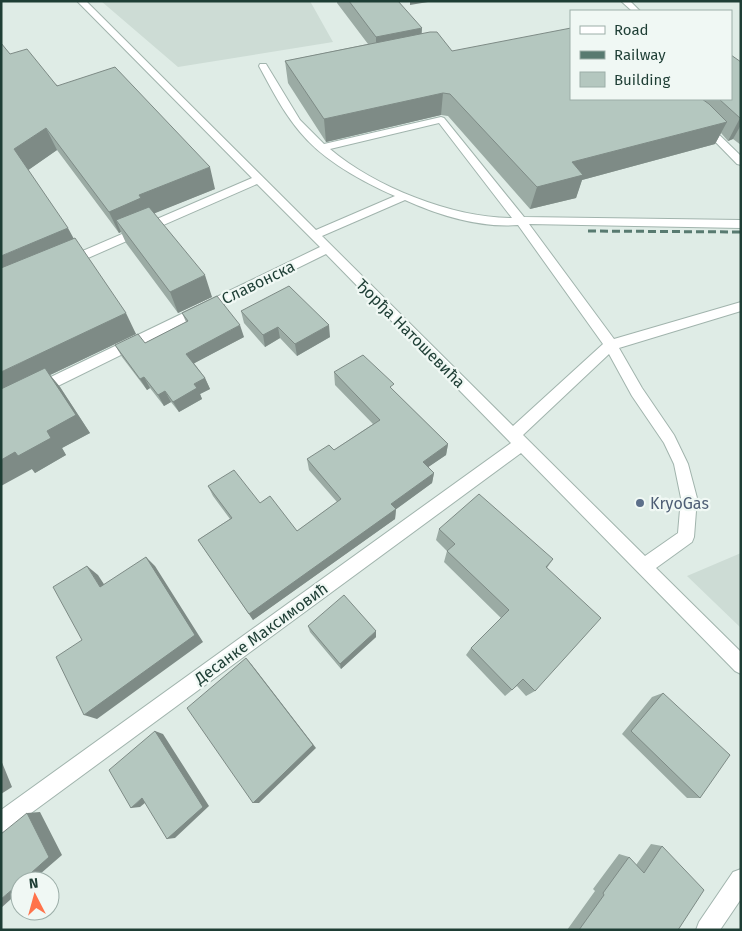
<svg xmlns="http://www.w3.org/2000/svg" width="742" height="931" font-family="'Fira Sans',sans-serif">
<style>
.built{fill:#cddcd5}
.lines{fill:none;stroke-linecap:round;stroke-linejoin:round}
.minor-casing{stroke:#a1b4ad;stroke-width:2}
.minor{fill:#fff;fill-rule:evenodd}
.rail{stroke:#587a70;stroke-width:3;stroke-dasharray:8 4;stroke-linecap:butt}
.wall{fill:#9baba4}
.shaded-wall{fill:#7e8b86}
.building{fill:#b4c7bf;stroke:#7e8b86}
.service-dot{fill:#5c6f8a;stroke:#f0f8f4;stroke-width:2}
.labels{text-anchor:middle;stroke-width:4.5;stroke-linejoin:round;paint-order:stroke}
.street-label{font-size:16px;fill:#1e3e35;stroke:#f0f8f4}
.service-label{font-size:16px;fill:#4e5e75;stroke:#f0f8f4;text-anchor:start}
</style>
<rect width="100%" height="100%" fill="#dfece6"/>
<!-- built -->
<path class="built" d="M101,1H310L333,42L178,67Z
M741,553V628L687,576Z"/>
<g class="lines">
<!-- minor casing -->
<g class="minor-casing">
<path id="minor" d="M77,1H86L316,230L395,196C361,181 324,161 300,132C283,112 271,88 259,66L260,64H266L300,120L324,144L441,117L444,118L524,217L741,220V228L529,224L614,339L741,302V311L619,348L642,388L674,435L688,464L697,498L694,537L692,542L656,568L741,652V674L735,671L521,453L8,830L1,833V810L511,443L326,254L1,414V401L320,247L257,184L72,265H64L62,262L64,259L252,178ZM439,123L512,218C453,218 375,187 330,149ZM405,200C438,215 480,228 518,225L603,344L513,426L322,236ZM609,354L632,396L664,443L674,464L681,498L678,533L645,556L523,435Z
M621,1H630L640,11H632Z
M666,99H677L705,121L741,156V165L737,164L699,125Z
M741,869V899L720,930H696L699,922L733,872Z"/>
</g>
<!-- minor -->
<use href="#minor" class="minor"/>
<!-- rail -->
<path class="rail" d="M588,231L741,232"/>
</g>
<!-- wall -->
<path class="wall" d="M337,1H398L422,34L452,51L571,99H731L741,62V145L733,139L728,141L721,133L715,144L582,180L576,198L530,209L448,116L441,115L326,142L288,83L285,61L368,44L337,3Z
M10,54L215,189L154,213L212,297L178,313L126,243L121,232L119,233L57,150L28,170L136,334L50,375L60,387L90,433L62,448L66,455L35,473L32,469Z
M241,311L330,337L297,356L280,338L265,347L244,323Z
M182,313L244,337L194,363L205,378L210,389L200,394L202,399L179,412L171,402L164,406L150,388L147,390L122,357L115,345L145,343L186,322Z
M334,372L393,390L448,444L446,455L428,467L434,473L432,483L396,509L395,519L253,620L198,540L230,519L213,496L208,486L260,503L297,531L337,502L309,470L307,459L334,450L373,424L335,385Z
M439,529L553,559L547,568L535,691L526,696L517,686L512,690L505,696L466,655L471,648L501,618L444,562L447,551L436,540Z
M308,626L376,637L341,669L310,632Z
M663,693L700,798H687L622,734L652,697Z
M651,844L662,846L678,930H567L595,891L593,889L619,854L629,857L636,865Z"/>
<!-- shaded-wall -->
<path class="shaded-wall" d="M410,1H434L410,5Z
M422,28L421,46L376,55V37Z
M443,93L441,115L326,142L324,119Z
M740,118H741V125L733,139L728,141Z
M727,122L715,144L582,180L576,198L530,209L537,187L572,162Z
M46,128L57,150L27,171L14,149Z
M210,167L215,189L148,216L116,220L121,232L119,233L109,212L139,195Z
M68,228L80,250L1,284V256Z
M205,275L212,297L178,313L170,292Z
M126,313L136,334L50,375L60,387L90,433L62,448L66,455L35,473L32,469L1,486V460L47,431L1,399V372Z
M240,325L244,337L191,365L186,354Z
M329,325L330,337L297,356L295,344Z
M278,327L280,338L265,347L263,335Z
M144,377L150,388L147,390L140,379Z
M205,378L210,389L200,394L202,399L179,412L173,402L194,384Z
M165,391L171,402L164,406L158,395Z
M448,444L446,455L421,472L423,462Z
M434,473L432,483L391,513L396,509L395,519L253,620L249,614L391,504Z
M146,557L155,566L203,642L97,719L84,715Z
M87,566L98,575L111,595L100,587Z
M376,631V637L341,669L340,664Z
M246,658L252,665L316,748L259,803H253Z
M155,731L163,734L209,806L175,838L167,839Z
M1,760L12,787L1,794Z
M142,798H151L140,807L131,808Z
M40,812L62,855L32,881H22L27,813Z
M20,883V891L1,908V899Z"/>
<!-- building -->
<path class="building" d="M349,1H398L422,28L376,37Z
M571,28V99H702L709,104L727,122L572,162L583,175L537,187L450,94L443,93L324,119L285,61L430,32H437L452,51Z
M1,43L10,54L27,49L57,86L115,67L210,167L139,195L141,198L109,212L46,128L14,149L68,228L1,256Z
M731,55L741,62V118H740L719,99H731Z
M149,207L205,275L170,292L116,220Z
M75,238L126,313L1,372V268Z
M289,286L329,325L295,344L278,327L263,335L241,311Z
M217,296L240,325L186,354L205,378L194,384L197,388L173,402L165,391L158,395L144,377L140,379L115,345L138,334L145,343L188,321L182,313Z
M363,355L394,384L390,387L448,444L423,462L434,473L391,504L396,509L249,614L198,540L232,518L208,486L234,470L260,503L270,496L297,531L341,499L307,459L329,445L334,450L380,420L334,372Z
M45,368L76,415L47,431L51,438L18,456L15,452L1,460V389Z
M479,494L553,559L546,567L601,618L535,691L523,679L512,690L471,648L509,610L447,551L455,544L439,529Z
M146,557L195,635L84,715L56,657L82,640L53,587L87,566L100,587Z
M344,595L376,631L340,664L308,626Z
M246,658L313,745L253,803L187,708Z
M663,693L730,755L700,798L631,731Z
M155,731L203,807L167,839L142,798L131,808L109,770Z
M27,813L49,857L22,881H20V883L1,899V834Z
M662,846L704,890L678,930H579L604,895L603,893L629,857L644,873Z"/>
<!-- markers -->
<circle class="service-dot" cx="640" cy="503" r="5"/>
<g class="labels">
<!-- street labels -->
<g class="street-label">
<text transform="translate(258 282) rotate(-26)" y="6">Славонска</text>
<text transform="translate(411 333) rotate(45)" y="6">Ђорђа Натошевића</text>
<text transform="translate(261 633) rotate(-36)" y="6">Десанке Максимовић</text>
</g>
<!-- service labels -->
<g class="service-label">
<text x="650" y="509">KryoGas</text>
</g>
</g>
<!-- border -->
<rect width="742" height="931" fill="none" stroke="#1e3e35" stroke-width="5"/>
<!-- legend -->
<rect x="570" y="10" width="162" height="90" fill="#f0f8f4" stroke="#9caea8"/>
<rect x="580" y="26" width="25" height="8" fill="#ffffff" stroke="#9caea8"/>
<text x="614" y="35" font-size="15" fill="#1e3e35">Road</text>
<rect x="580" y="51" width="25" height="8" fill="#587a70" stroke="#9caea8"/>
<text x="614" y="60" font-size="15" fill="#1e3e35">Railway</text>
<rect x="580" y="72" width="25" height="15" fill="#b4c7bf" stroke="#9caea8"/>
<text x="614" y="85" font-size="15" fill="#1e3e35">Building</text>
<!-- north arrow -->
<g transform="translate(35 896) rotate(354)"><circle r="24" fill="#f0f8f4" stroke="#9caea8"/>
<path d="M0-4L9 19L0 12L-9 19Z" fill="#ff734a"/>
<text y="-8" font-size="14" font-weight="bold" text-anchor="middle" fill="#1e3e35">N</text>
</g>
</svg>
